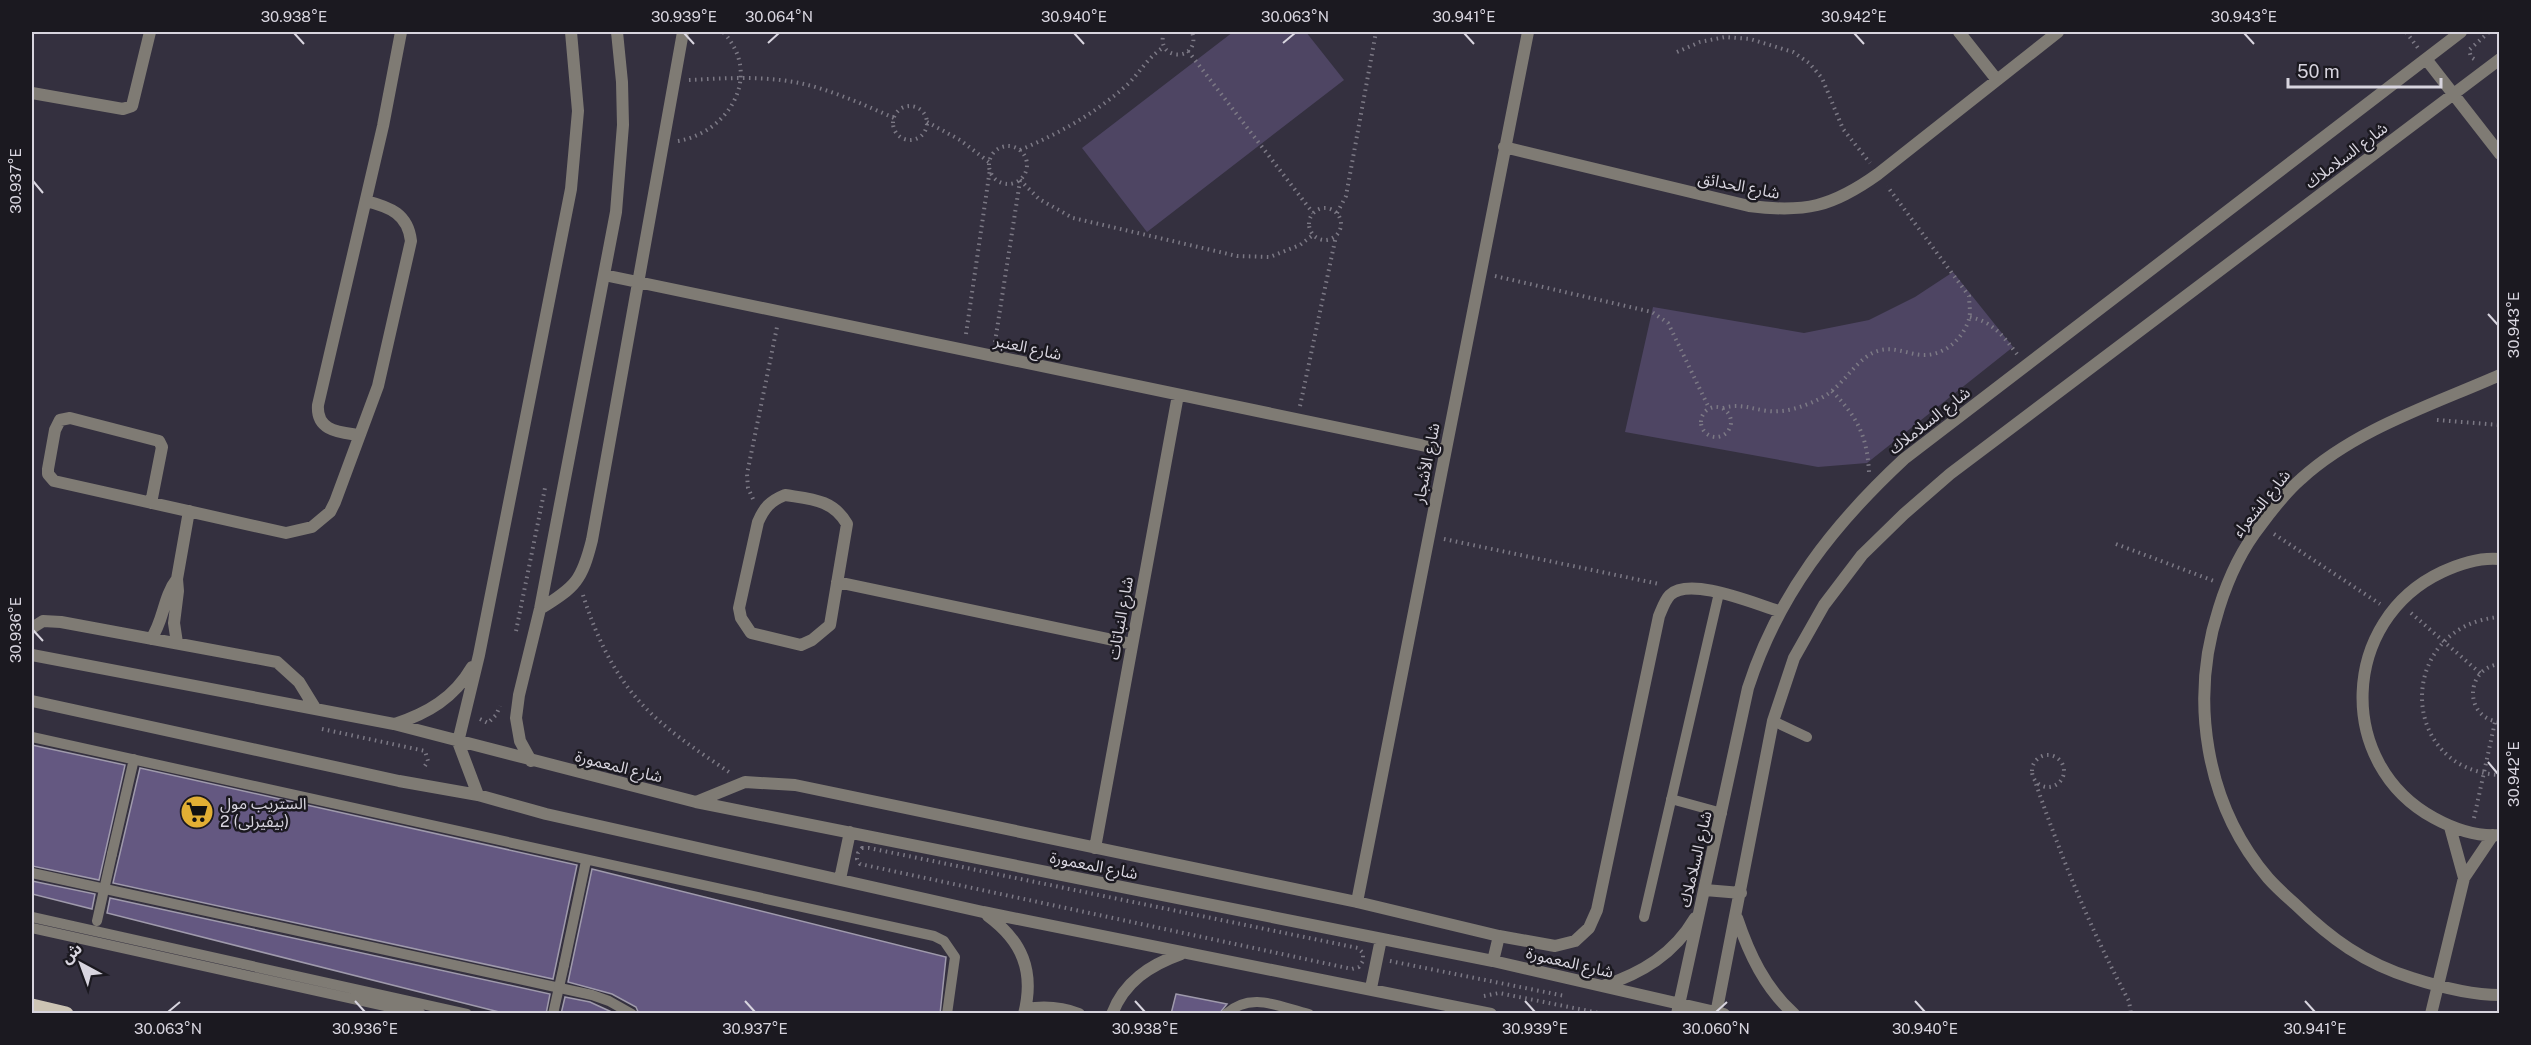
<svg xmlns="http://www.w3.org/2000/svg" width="2531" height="1045" font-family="'Public Sans','Noto Sans Arabic',sans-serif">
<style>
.green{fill:#4e4563}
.building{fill:#645881;stroke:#9f9aac;stroke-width:1.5}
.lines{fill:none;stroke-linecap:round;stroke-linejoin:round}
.path{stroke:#7c7985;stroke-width:4;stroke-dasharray:1.5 4.5;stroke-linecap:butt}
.lane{stroke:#7f7b74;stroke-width:10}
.street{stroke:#7f7b74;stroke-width:12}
.primary{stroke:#ccc4b4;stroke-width:15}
.lane-bridge{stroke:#7f7b74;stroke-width:10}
.ticks{fill:none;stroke:#d8d5df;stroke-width:2}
.labels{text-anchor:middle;stroke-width:5;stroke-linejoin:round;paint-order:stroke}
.street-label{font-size:16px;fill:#d8d5df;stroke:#1b1920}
.poi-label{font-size:16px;fill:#d8d5df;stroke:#1b1920;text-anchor:start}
.neatline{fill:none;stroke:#d8d5df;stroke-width:2}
.ticks-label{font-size:15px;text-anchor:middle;fill:#d8d5df}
</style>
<rect width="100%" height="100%" fill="#34303f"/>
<!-- green -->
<path class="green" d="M1233,32H1306L1344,80L1147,232L1082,148Z
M1953,272L2013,347L1867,463L1818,467L1625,432L1653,307L1804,333L1869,320L1915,297Z"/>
<!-- building -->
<path class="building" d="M32,745L125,765L99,880L32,866Z
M140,768L577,865L553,979L113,883Z
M592,869L946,957L940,1014H639L636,1007L612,994L568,982Z
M32,881L95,894L92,909L32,894Z
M110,898L550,994L546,1014H507L107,913Z
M1176,994L1227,1004L1219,1014H1171Z
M565,997L590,1002L616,1014H561Z"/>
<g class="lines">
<!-- path -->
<path class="path" d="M1164,32C1154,62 1202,62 1192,32
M2406,32L2418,48
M1188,51L1313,213
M1677,52L1700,42L1725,37L1750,39L1793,52L1809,63L1822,78L1843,129L1870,163
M2474,59L2471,57L2469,50L2489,32
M689,80C730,78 771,75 812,86C840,94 867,106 894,118
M893 123a17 17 0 1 1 34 0a17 17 0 1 1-34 0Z
M927,122L960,140L989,162
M678,141C730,132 763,74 723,32
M989 165a19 19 0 1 1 38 0a19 19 0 1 1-38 0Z
M1020,150C1060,133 1096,113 1128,84C1141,71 1148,57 1164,47
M1020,180L1039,199L1073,218L1237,256L1270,257L1300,245L1313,235
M1309 224a16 16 0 1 1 32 0a16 16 0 1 1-32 0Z
M1337,213L1346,196L1376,32
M1495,276L1652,312L1668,323L1709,408
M1970,317C1993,322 2003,336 2017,354
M966,334L990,169
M995,342L1020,181
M1832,391C1857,417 1867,435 1869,472
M1300,406L1336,236
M1701 422a15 15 0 1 1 30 0a15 15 0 1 1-30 0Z
M1723,408C1739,403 1752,409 1768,411C1784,413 1803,407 1817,400C1845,388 1855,356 1881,350C1895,347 1908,354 1922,355C1944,356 1963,339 1969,319C1971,312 1969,303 1969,296L1887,186
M2437,420L2500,425
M753,499L748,488L747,474L777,327
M2274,534L2380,604
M1444,539L1659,584
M2116,544L2214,581
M583,595C595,633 612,671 639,701C664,729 698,751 729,772
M2411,613L2480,673
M2500,617C2396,625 2396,770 2500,775
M516,631L545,488
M2500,664C2464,668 2464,719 2500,722
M480,719L488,723L496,715L500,706
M322,729L425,751L428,761L423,769
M2032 771a16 16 0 1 1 32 0a16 16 0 1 1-32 0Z
M2036,784C2062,859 2091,931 2129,1001L2131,1014
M2474,818L2495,722
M862,848H869L1358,948L1363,953V961L1359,967L1352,969L860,864L857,859L858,853Z
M1390,961L1565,996
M1484,996L1499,993L1604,1014"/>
<!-- lane -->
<path class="lane" d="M1773,721L1807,737
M32,737L934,936L944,941L955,957L947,1014
M1671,799L1722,813
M112,854L134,759
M32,873L592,995L609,1001L632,1014
M32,917L467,1014
M1644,917L1719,593
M32,928L421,1014
M564,965L586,861
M1226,1014C1251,991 1279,1007 1309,1014"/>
<!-- street -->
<path class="street" d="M1959,32L1997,80
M2426,59L2500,154
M32,93L123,109L132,106L150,32
M1504,147L1749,206C1805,213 1832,207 1878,174L2058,32
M604,275L1445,450
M2500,375C2432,405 2356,429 2301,479C2286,492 2272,510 2261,525C2241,550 2228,579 2219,608C2189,699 2205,804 2268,878C2276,887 2286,896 2295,904C2331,939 2364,963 2412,978C2440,987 2470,995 2500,995
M358,435C339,432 316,431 318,405L383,126L401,32
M785,495C810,499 833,499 847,524L830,625L812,640L801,645L751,633L741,618L739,608L758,522C764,508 770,501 785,495Z
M151,503L162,447L159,441L70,418L60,420L55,430L48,469V474L54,481L286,533L312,527L330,512L335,502L378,386L411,241C408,214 390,207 366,201
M2500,559C2480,557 2459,564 2442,572C2340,620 2335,764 2434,818C2454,829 2477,837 2500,835
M837,582L1132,644
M540,609C576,587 582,580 592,540L683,32
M32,628L43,621L61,622L277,662L299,682L315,708
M151,639C164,620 163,597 177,579
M177,643L174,623L178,591L177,579L189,511
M32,655L394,724L696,802L1493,961L1724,1014
M32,701L399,781L478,795L546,814L983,912L1491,1014
M395,724C428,713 454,698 472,667
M531,761L520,741L516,718L519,695L540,609L616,212L623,125L622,82L617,32
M478,795L458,742L479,655L571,189L578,111L571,32
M696,802L745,782L795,785L1357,902L1499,936L1555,946L1575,941L1589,928L1597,910L1659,616C1662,609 1665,600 1670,595C1690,576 1755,604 1779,611
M2450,827L2464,878
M1095,848L1178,395
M840,879L850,832
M1705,890L1741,893
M1357,902L1528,32
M988,916C1022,941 1035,971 1024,1014
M1737,918C1749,954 1765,988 1794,1014
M1493,961L1499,936
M1603,986C1642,973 1674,954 1695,918
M1371,988L1381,939
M1026,1009C1045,1006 1061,1007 1079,1014
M1112,1014C1124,982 1150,965 1181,954
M1677,1014L1748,688C1778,595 1833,525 1904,459L2461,32
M1716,1014L1773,721L1794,658L1824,605L1862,555L1904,514L1950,474L2500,59
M2431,1014L2464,878L2493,835"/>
<!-- primary -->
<path class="primary" d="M32,1006L66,1014"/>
<!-- lane-bridge -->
<path class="lane-bridge" d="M97,921L112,854
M553,1014L564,965"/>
</g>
<!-- ticks -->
<path class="ticks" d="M294,33L304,44M684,33L694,44M1074,33L1084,44M1464,33L1474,44M1854,33L1864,44M2244,33L2254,44M768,43L779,33M1283,43L1295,33M33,181L43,193M2488,314L2498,325M33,630L43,641M2488,762L2498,774M355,1001L365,1012M745,1001L755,1012M1135,1001L1145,1012M1525,1001L1535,1012M1915,1001L1925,1012M2305,1001L2315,1012M168,1012L180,1002M1716,1012L1727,1002"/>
<!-- icons -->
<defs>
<g id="supermarket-disc" transform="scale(1.725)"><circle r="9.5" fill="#e2af34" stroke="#1b1920"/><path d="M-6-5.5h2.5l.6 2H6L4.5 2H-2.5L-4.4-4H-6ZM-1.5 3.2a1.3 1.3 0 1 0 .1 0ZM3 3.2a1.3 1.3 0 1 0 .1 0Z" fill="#111"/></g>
</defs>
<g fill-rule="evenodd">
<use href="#supermarket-disc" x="197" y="812"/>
</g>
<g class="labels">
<!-- street labels -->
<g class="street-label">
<text transform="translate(2346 155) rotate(-37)" y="6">شارع السلاملاك</text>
<text transform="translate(1739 185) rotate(11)" y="6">شارع الحدائق</text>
<text transform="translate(1028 347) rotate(12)" y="6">شارع العنبر</text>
<text transform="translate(1929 420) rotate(-38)" y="6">شارع السلاملاك</text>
<text transform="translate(1426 463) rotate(-79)" y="6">شارع الأشجار</text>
<text transform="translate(2261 503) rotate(-51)" y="6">شارع الشعراء</text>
<text transform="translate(1120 618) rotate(-80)" y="6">شارع النباتات</text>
<text transform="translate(619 766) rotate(14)" y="6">شارع المعمورة</text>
<text transform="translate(1695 859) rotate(-77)" y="6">شارع السلاملاك</text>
<text transform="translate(1094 865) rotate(11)" y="6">شارع المعمورة</text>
<text transform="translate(1570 962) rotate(13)" y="6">شارع المعمورة</text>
</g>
<!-- poi labels -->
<g class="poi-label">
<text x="220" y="809">الستريب مول<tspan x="220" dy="18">2 (بيفيرلى)</tspan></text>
</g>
</g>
<!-- border -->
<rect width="2531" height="1045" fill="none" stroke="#1b1920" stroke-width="66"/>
<!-- north arrow -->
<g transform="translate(81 964) rotate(319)" stroke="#1b1920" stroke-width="4.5" paint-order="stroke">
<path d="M0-4.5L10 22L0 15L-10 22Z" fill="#d8d5df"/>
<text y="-9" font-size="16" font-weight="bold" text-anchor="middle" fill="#d8d5df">ش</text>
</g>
<!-- scale -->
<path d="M2288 78v9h153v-9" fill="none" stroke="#d8d5df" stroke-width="3"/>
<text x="2297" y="78" font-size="18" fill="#d8d5df" stroke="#1b1920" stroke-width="4.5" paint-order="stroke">50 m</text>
<rect x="33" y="33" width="2465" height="979" class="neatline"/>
<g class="ticks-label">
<text x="294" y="22">30.938°E</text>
<text x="684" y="22">30.939°E</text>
<text x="779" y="22">30.064°N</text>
<text x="1074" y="22">30.940°E</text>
<text x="1295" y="22">30.063°N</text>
<text x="1464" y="22">30.941°E</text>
<text x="1854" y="22">30.942°E</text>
<text x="2244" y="22">30.943°E</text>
<text transform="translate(16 181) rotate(-90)" y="5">30.937°E</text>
<text transform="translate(2514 325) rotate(-90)" y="5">30.943°E</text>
<text transform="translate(16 630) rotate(-90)" y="5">30.936°E</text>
<text transform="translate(2514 774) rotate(-90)" y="5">30.942°E</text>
<text x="168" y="1034">30.063°N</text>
<text x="365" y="1034">30.936°E</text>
<text x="755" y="1034">30.937°E</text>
<text x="1145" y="1034">30.938°E</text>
<text x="1535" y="1034">30.939°E</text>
<text x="1716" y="1034">30.060°N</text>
<text x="1925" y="1034">30.940°E</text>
<text x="2315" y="1034">30.941°E</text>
</g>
</svg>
